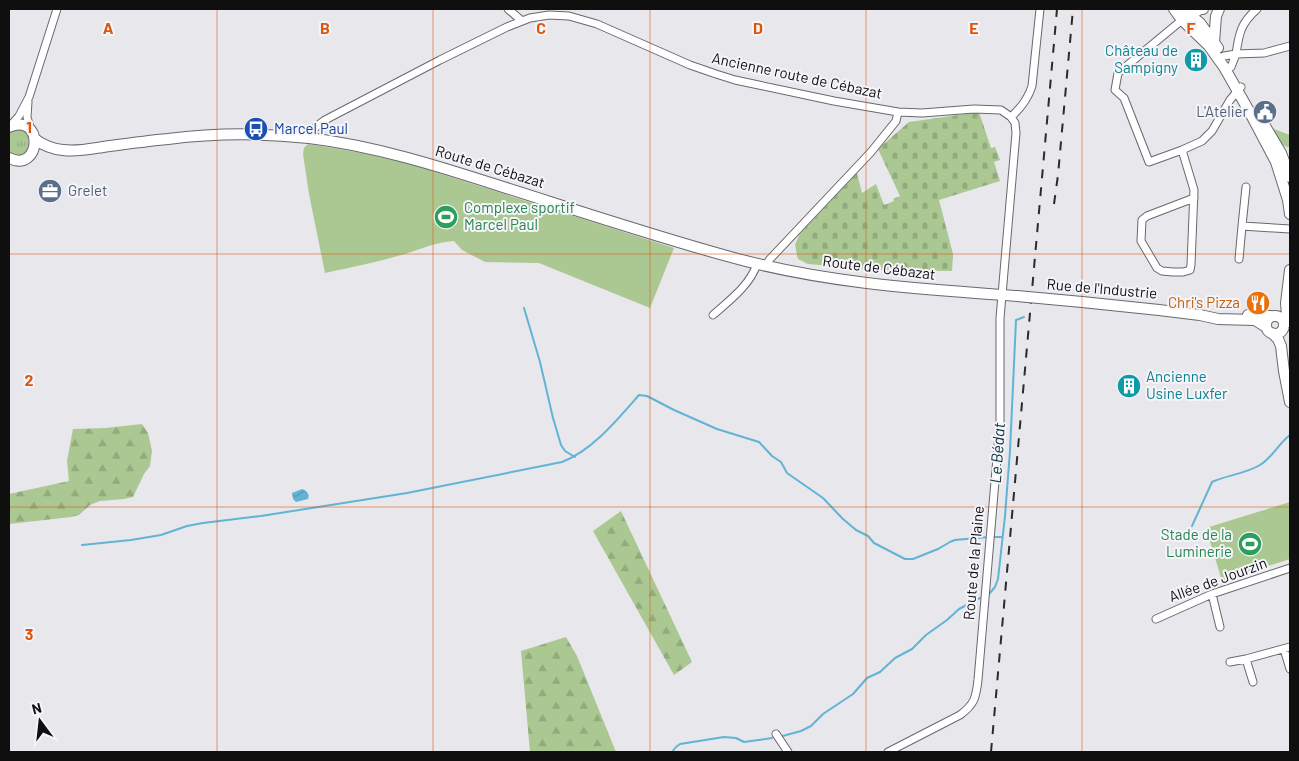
<svg xmlns="http://www.w3.org/2000/svg" width="1299" height="761" font-family="Barlow,sans-serif">
<style>
.grass{fill:url(#grass-tufts)}
.forest{fill:url(#forest-firs)}
.cemetery{fill:url(#cemetery-stones)}
.park{fill:#abc892}
.water{fill:url(#water-waves)}
.lines{fill:none;stroke-linecap:round;stroke-linejoin:round}
.stream{stroke:#62b3d5;stroke-width:2}
.street-casing{stroke:#69686d;stroke-width:9}
.secondary-casing{stroke:#69686d;stroke-width:12}
.street{stroke:#fff;stroke-width:7}
.secondary{stroke:#fff;stroke-width:10}
.rail{stroke:#2b2b2c;stroke-width:2;stroke-dasharray:9 9;stroke-linecap:butt}
.secondary-bridge-casing{stroke:#69686d;stroke-width:12;stroke-linecap:butt}
.secondary-bridge{stroke:#fff;stroke-width:10}
.grid{fill:none;stroke:#dd550c;stroke-width:1;stroke-opacity:0.55}
.labels{text-anchor:middle;stroke-width:4;stroke-linejoin:round;paint-order:stroke}
.culture-label{font-size:15px;fill:#0d838f;stroke:#f4f4f9;text-anchor:end}
.street-label{font-size:15px;fill:#0f0f10;stroke:#f4f4f9}
.service-label{font-size:15px;fill:#4e5e75;stroke:#f4f4f9;text-anchor:end}
.transit-label{font-size:15px;fill:#164399;stroke:#f4f4f9;text-anchor:start}
.leisure-label{font-size:15px;fill:#27864d;stroke:#f4f4f9;text-anchor:start}
.food-label{font-size:15px;fill:#c56008;stroke:#f4f4f9;text-anchor:end}
.water-label{font-size:16px;font-style:italic;fill:#072e3d;stroke:#f4f4f9}
.grid-label{font-size:16px;text-anchor:middle;font-weight:bold;fill:#dd550c;stroke:#f4f4f9;stroke-width:4;stroke-linejoin:round;paint-order:stroke}
</style>
<defs>
<pattern id="grass-tufts" width="24" height="20" patternUnits="userSpaceOnUse" patternTransform="scale(1.25)"><rect width="24" height="20" fill="#abc892"/><path d="M3 7l-1-3M5 7V3M7 7l1-3M15 17l-1-3M17 17v-4M19 17l1-3" fill="none" stroke="#92ab7d"/></pattern>
<pattern id="forest-firs" width="22" height="20" patternUnits="userSpaceOnUse" patternTransform="scale(1.25)"><rect width="22" height="20" fill="#abc892"/><path d="M5 1l3.5 6h-7zM16 11l3.5 6h-7z" fill="#92ab7d"/></pattern>
<pattern id="cemetery-stones" width="16" height="16" patternUnits="userSpaceOnUse" patternTransform="scale(1.25)"><rect width="16" height="16" fill="#abc892"/><path d="M2 7V4a2 2 0 0 1 4 0v3zM10 15v-3a2 2 0 0 1 4 0v3z" fill="#92ab7d"/></pattern>
<pattern id="water-waves" width="16" height="10" patternUnits="userSpaceOnUse" patternTransform="scale(1.25)"><rect width="16" height="10" fill="#62b3d5"/><path d="M0 5q4-4 8 0t8 0" fill="none" stroke="#5499b6"/></pattern>
</defs>
<rect width="100%" height="100%" fill="#e7e7ec"/>
<!-- grass -->
<path class="grass" d="M18,129L23,130L29,135L31,146C24,155 19,159 9,153V132Z"/>
<!-- forest -->
<path class="forest" d="M142,424L148,433L152,451L150,466L144,474L133,497L124,499L100,501L90,505L79,515L71,517L9,524V494L69,481L67,461L73,429L106,428Z
M621,511L692,662L674,675L593,531Z
M566,637L577,656L616,752H530L521,651Z"/>
<!-- cemetery -->
<path class="cemetery" d="M979,112L991,148L995,147L1000,160L994,162L1000,181L939,200L953,254L952,271L876,270L808,264L798,259L795,245L799,235L857,173L862,193L876,184L884,205L894,201L893,199L900,196L878,149L909,122Z"/>
<!-- park -->
<path class="park" d="M1274,129L1290,135V147H1287C1279,143 1276,139 1274,129Z
M308,144C344,149 379,156 413,165L674,248L650,308L539,263L485,262L462,250L454,241C436,242 421,249 405,254C378,262 352,267 325,273L309,194L303,154L304,148Z
M1290,502V559L1222,581L1206,528Z"/>
<!-- water -->
<path class="water" d="M302,489C307,491 310,494 308,499L296,502L293,499L292,493Z"/>
<g class="lines">
<!-- stream -->
<path class="stream" d="M524,308L540,362L553,418L561,445L565,451L575,457
M1192,526L1212,482C1227,475 1245,474 1260,465C1273,457 1278,444 1290,435
M993,537H1002
M82,545L131,540L161,535L187,526L203,523L261,516L407,493L562,462C592,451 618,419 639,395L647,396L674,410L717,429L759,442L772,456L781,462L787,473L823,498L843,519L856,530L868,536L874,543L905,559H913L938,549L950,542L955,540L988,537
M989,594L995,587L998,579L1005,516L1010,451L1016,320L1024,317
M779,737L801,731L811,726L823,714L853,694L867,678L880,672L895,658L912,649L926,635L947,620L959,609L980,598
M672,752L676,747L680,744L724,737L736,738L744,742L772,738"/>
<!-- street casing -->
<g class="street-casing">
<path id="street" d="M508,9L522,21
M1257,9C1241,23 1239,33 1236,54L1264,53L1290,46
M1182,20L1118,73L1115,90L1124,98L1149,162L1182,150L1202,141L1212,131L1230,100L1241,87
M1224,56L1236,54L1231,67
M28,102L27,117L31,131
M1011,117C1021,108 1028,99 1032,86L1040,9
M10,126L19,116L29,97L57,9
M309,138C312,129 318,125 325,120L440,60L507,27L530,18L549,15L569,16L597,24L690,65L716,74L735,80L834,101L898,112L922,113L974,109L1001,110L1011,117L1015,123L1016,133L1000,318V423L978,680C976,697 975,704 960,715L888,752
M1182,150L1194,190L1191,265L1190,270L1183,272H1173L1162,271L1157,268L1141,241L1142,220L1147,216L1194,198
M1246,187L1242,226L1290,229
M1239,259L1242,226
M765,266L770,259L871,152L896,121L898,112
M713,315C730,300 750,285 757,264
M1212,594L1220,627
M1156,619L1212,594L1290,568
M1284,649L1290,669
M1246,659L1253,682
M1230,662L1246,659L1290,647
M776,734L788,752"/>
</g>
<!-- secondary casing -->
<g class="secondary-casing">
<path id="secondary" d="M1174,9L1182,20L1209,46L1224,67L1249,111L1276,162L1288,200L1290,214
M1182,9L1200,23L1218,48
M1191,15L1200,9H1203
M1214,42L1216,16L1219,9
M1259,116L1281,153L1290,177
M9,127C45,112 41,174 9,158
M35,139C44,146 52,149 63,150C76,152 90,149 103,147C125,144 146,141 168,139C215,133 263,133 309,138C375,146 438,166 500,186C576,210 651,235 727,256C822,283 919,289 1017,296
M1082,302L1159,310L1200,315L1218,319L1255,320L1266,327
M1248,315L1271,316
M1266 325a9 9 0 1 1 18 0a9 9 0 1 1-18 0Z
M1285,324L1287,315L1286,303L1290,270
M1272,333L1278,339L1281,346L1284,371L1290,402"/>
</g>
<!-- street -->
<use href="#street" class="street"/>
<!-- secondary -->
<use href="#secondary" class="secondary"/>
<!-- rail -->
<path class="rail" d="M1054,204L1058,175L1073,9
M991,752L1057,9"/>
<!-- secondary-bridge casing -->
<g class="secondary-bridge-casing">
<path id="secondary-bridge" d="M1017,296L1082,302"/>
</g>
<!-- secondary-bridge -->
<use href="#secondary-bridge" class="secondary-bridge"/>
</g>
<!-- grid -->
<path class="grid" d="M217,9V752M433,9V752M650,9V752M866,9V752M1082,9V752M9,254H1290M9,507H1290"/>
<!-- icons -->
<defs>
<g id="building-disc" transform="scale(1.25)"><circle r="9.5" fill="#0f9aa8" stroke="#f4f4f9"/><path d="M-4-6H4V6H1V3H-1V6H-4ZM-2.5-4.3h1.7v1.8h-1.7ZM.8-4.3h1.7v1.8H.8ZM-2.5-1h1.7V.8h-1.7ZM.8-1h1.7V.8H.8Z" fill="#fff"/></g>
<g id="civic-disc" transform="scale(1.25)"><circle r="9.5" fill="#5c6f8a" stroke="#f4f4f9"/><path d="M-.6-6.5H3V-4.5H.6V-3L4-1V1h2V6H-6V1h2V-1L-.6-3ZM-1.2 2.5V6h2.4V2.5Z" fill="#fff"/></g>
<g id="bus-disc" transform="scale(1.25)"><circle r="9.5" fill="#1a4fb4" stroke="#f4f4f9"/><path d="M-5-6H5V4H4V6H2V4H-2V6H-4V4H-5ZM-3.5-4V0h7V-4ZM-3.5 1.2v1.5H-2V1.2ZM2 1.2v1.5H3.5V1.2Z" fill="#fff"/></g>
<g id="office-disc" transform="scale(1.25)"><circle r="9.5" fill="#5c6f8a" stroke="#f4f4f9"/><path d="M-6-3h4V-5.5h4V-3h4V5H-6ZM-1-4.5V-3h2v-1.5ZM-6 0V1H6V0Z" fill="#fff"/></g>
<g id="stadium-disc" transform="scale(1.25)"><circle r="9.5" fill="#2e9e5b" stroke="#f4f4f9"/><path d="M0-5a6.5 5 0 1 0 0 10a6.5 5 0 1 0 0-10ZM-3.5-1.8h7v3.6h-7Z" fill="#fff"/></g>
<g id="restaurant-disc" transform="scale(1.25)"><circle r="9.5" fill="#e8710a" stroke="#f4f4f9"/><path d="M-5-6h1v4h1v-4h1v4h1v-4h1v5L-1.5 .5V6h-2V.5L-5-1ZM5-6V6H3V1.5H1.5Q1.5-4 5-6Z" fill="#fff"/></g>
</defs>
<g fill-rule="evenodd">
<use href="#building-disc" x="1196" y="60"/>
<use href="#civic-disc" x="1265" y="112"/>
<use href="#bus-disc" x="256" y="129"/>
<use href="#office-disc" x="50" y="191"/>
<use href="#stadium-disc" x="446" y="217"/>
<use href="#restaurant-disc" x="1258" y="303"/>
<use href="#building-disc" x="1129" y="386"/>
<use href="#stadium-disc" x="1250" y="544"/>
</g>
<g class="labels">
<!-- culture labels -->
<g class="culture-label">
<text x="1178" y="56">Château de<tspan x="1178" dy="17">Sampigny</tspan></text>
<text x="1146" y="382" text-anchor="start">Ancienne<tspan x="1146" dy="17">Usine Luxfer</tspan></text>
</g>
<!-- street labels -->
<g class="street-label">
<text transform="translate(797 76) rotate(12)" y="5">Ancienne route de Cébazat</text>
<text transform="translate(490 167) rotate(17)" y="5">Route de Cébazat</text>
<text transform="translate(879 268) rotate(7)" y="5">Route de Cébazat</text>
<text transform="translate(1102 289) rotate(5)" y="5">Rue de l'Industrie</text>
<text transform="translate(974 563) rotate(-85)" y="5">Route de la Plaine</text>
<text transform="translate(1218 580) rotate(-20)" y="5">Allée de Jourzin</text>
</g>
<!-- service labels -->
<g class="service-label">
<text x="1248" y="117">L'Atelier</text>
<text x="68" y="196" text-anchor="start">Grelet</text>
</g>
<!-- transit labels -->
<g class="transit-label">
<text x="274" y="134">Marcel Paul</text>
</g>
<!-- leisure labels -->
<g class="leisure-label">
<text x="464" y="213">Complexe sportif<tspan x="464" dy="17">Marcel Paul</tspan></text>
<text x="1232" y="540" text-anchor="end">Stade de la<tspan x="1232" dy="17">Luminerie</tspan></text>
</g>
<!-- food labels -->
<g class="food-label">
<text x="1240" y="308">Chri's Pizza</text>
</g>
<!-- water labels -->
<g class="water-label">
<text transform="translate(997 453) rotate(-86)" y="6">Le Bédat</text>
</g>
</g>
<g class="grid-label">
<text x="108" y="34">A</text>
<text x="325" y="34">B</text>
<text x="541" y="34">C</text>
<text x="758" y="34">D</text>
<text x="974" y="34">E</text>
<text x="1191" y="34">F</text>
<text x="29" y="133">1</text>
<text x="29" y="386">2</text>
<text x="29" y="640">3</text>
</g>
<!-- border -->
<rect width="1299" height="761" fill="none" stroke="#0f0f10" stroke-width="20"/>
<!-- north arrow -->
<g transform="translate(40 721) rotate(345)" stroke="#f4f4f9" stroke-width="4" paint-order="stroke">
<path d="M0-4L9 19L0 12L-9 19Z" fill="#0f0f10"/>
<text y="-8" font-size="14" font-weight="bold" text-anchor="middle" fill="#0f0f10">N</text>
</g>
</svg>
